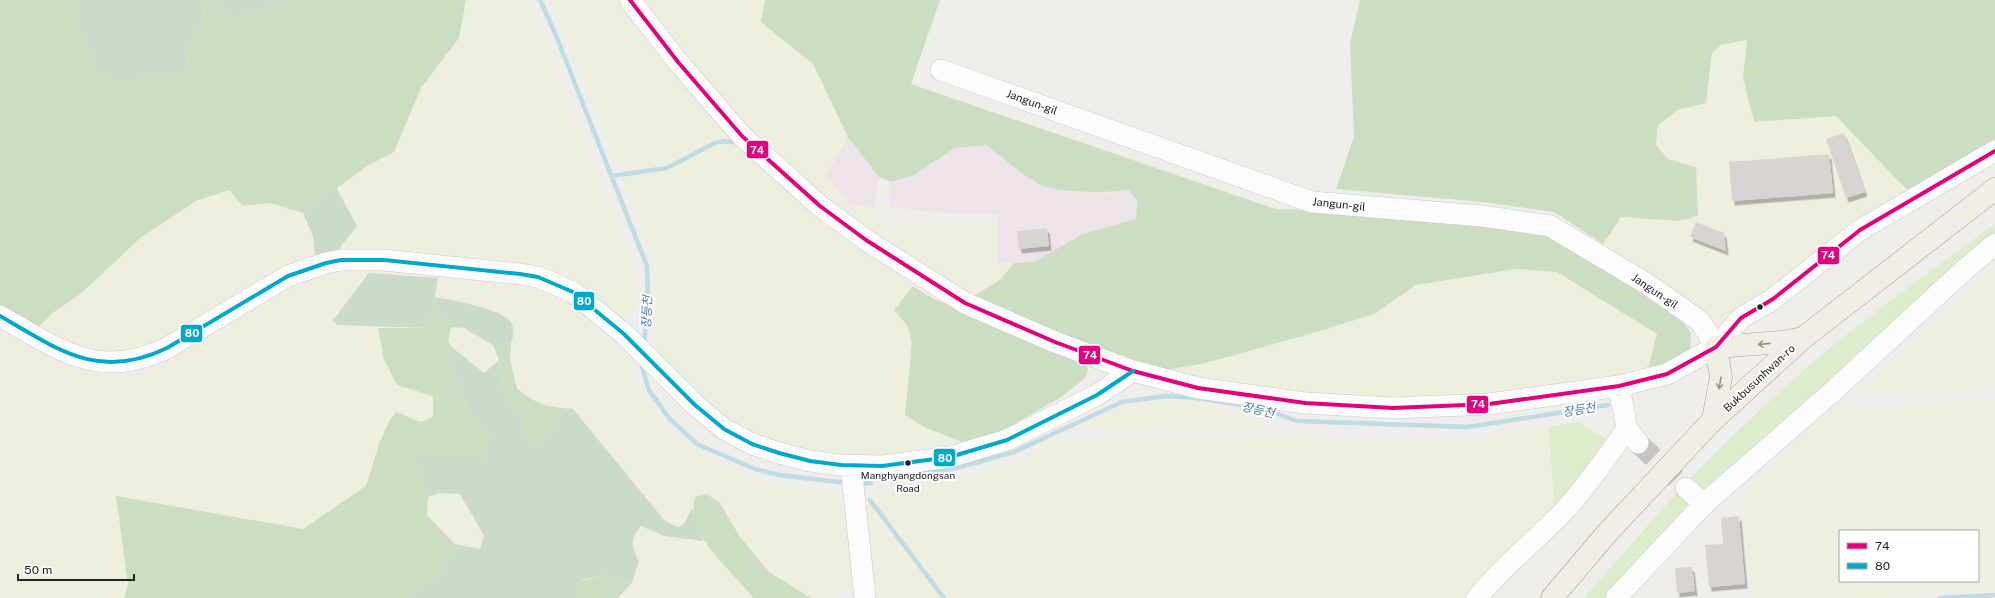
<svg xmlns="http://www.w3.org/2000/svg" width="1995" height="598" font-family="'Public Sans','Noto Sans KR',sans-serif">
<style>
.industrial{fill:#ede4e9}
.farmland{fill:#efefdf;fill-rule:evenodd}
.grass{fill:#ddeccb}
.forest{fill:#cbdec1}
.cemetery{fill:#cadbca}
.lines{fill:none;stroke-linecap:round;stroke-linejoin:round}
.stream{stroke:#bfdbe3;stroke-width:4.5}
.building{fill:#d7d4d2;filter:url(#shadow)}
.minor-tunnel{stroke:#c7c5c3;stroke-width:21;stroke-dasharray:21 10;stroke-linecap:butt}
.minor-casing{stroke:#c9c8c7;stroke-width:22}
.major-casing{stroke:#a79c86;stroke-width:23}
.minor{stroke:#fdfcfc;stroke-width:21}
.major{stroke:#f3ede7;stroke-width:22}
.bus-1-casing{stroke:#fff;stroke-width:7}
.bus-2-casing{stroke:#fff;stroke-width:7}
.bus-1{stroke:#e5007d;stroke-width:4}
.bus-2{stroke:#00a9ce;stroke-width:4}
.oneway{stroke:#95928e}
.bus-dot{fill:#222;stroke:#fff;stroke-width:1.5}
.labels{text-anchor:middle;stroke-width:4;stroke-linejoin:round;paint-order:stroke}
.bus-label{font-size:10px;fill:#222;stroke:#fff}
.street-label{font-size:11px;fill:#222;stroke:#fff}
.water-label{font-size:12px;font-style:italic;fill:#4a7aab;stroke:#fff}
.line-badge{stroke:#fff;stroke-width:1.5}
.badge-label{font-size:11px;text-anchor:middle;font-weight:bold;fill:#fff}
</style>
<defs>
<filter id="shadow"><feDropShadow dx="2.5" dy="4.5" stdDeviation="0" flood-color="#0004"/></filter>
</defs>
<rect width="100%" height="100%" fill="#f0eeeb"/>
<!-- industrial -->
<path class="industrial" d="M848,137L879,177L874,208L850,205L826,176Z
M987,145L1036,183L1067,191L1109,193L1129,190L1137,201L1136,219L1083,234L1034,262L997,263L998,214H955L890,207L888,191L891,182L914,175L955,148Z"/>
<!-- farmland -->
<path class="farmland" d="M466,0H527L544,38L635,269L636,306L623,321L547,270L421,252H339L341,246L356,226L336,187L367,166L394,152L421,88L459,38Z
M550,0H618L671,68L814,213L913,286L894,310L907,325L912,342L905,415L924,427L962,442L892,454H841L812,450L756,434L730,420L653,350L658,301L656,264L564,29Z
M634,0H765L761,22L813,64L848,137L826,176L850,205L874,208L876,218L888,222L879,241L745,134Z
M1747,40L1743,78L1754,122L1836,116L1909,192L1772,292L1714,320L1603,244L1621,217L1679,221L1696,167L1668,159L1656,145L1658,125L1678,110L1706,103L1712,53L1721,45Z
M229,190L243,206L270,202L303,213L313,236L315,256L162,339L133,350L109,352L77,345L37,328L54,312L84,291L140,238L196,201Z
M899,221L952,226L998,222L997,262L1014,263L1000,280L971,298L896,251L891,242Z
M1516,269L1557,272L1657,334L1647,373L1459,400L1305,396L1159,371L1202,364L1320,331L1374,314L1416,285Z
M1995,270V386L1854,394L1975,287Z
M369,273L333,320L337,325L378,328L384,359L433,396V417L421,422L389,421L379,444L366,486L303,529L116,496L128,585L124,598H0V331L69,367L107,376L151,370L293,288L329,275Z
M438,278L535,289L566,303L631,361L632,372L642,394L661,422L706,458L778,484L841,495L852,579L850,588L836,595L834,598H811L769,572L740,537L720,503L695,497L684,524L678,527L665,521L573,409L551,407L533,401L517,389L510,358L514,332L510,321L494,312L455,300L435,297Z
M451,327L464,328L493,345L499,360L484,373L448,342Z
M1995,399V589L1852,598H1750L1743,492L1832,409ZM1840,531H1978V581H1840Z
M1166,400L1260,413L1264,427L1233,430L1078,427L1123,405Z
M1549,427L1555,515L1472,598H873L863,502L874,495L960,479L1018,463L1057,439H1234L1264,435L1430,442L1471,439Z
M440,493L460,494L484,536L480,549L455,544L427,515L428,497Z
M641,526L664,536L703,541L753,598H618L631,584L639,562L632,546L634,535Z"/>
<!-- grass -->
<path class="grass" d="M1995,224V238L1705,492L1687,481C1727,441 1768,401 1811,364C1870,314 1933,269 1995,224Z
M1579,422L1606,439L1555,515L1549,427Z
M1679,490L1689,502L1687,516L1608,598H1584Z"/>
<!-- forest -->
<path class="forest" d="M0,0H79L78,21L187,68C188,62 187,53 190,47C197,29 209,21 201,0H215V2L237,19L287,0H466L459,38L421,88L394,152L367,166L303,213L270,203L243,206L229,190L196,201L140,238L84,291L54,312L37,328L0,306Z
M765,0H940L911,84L1276,209L1310,210L1481,225L1547,234L1640,289L1684,323L1691,333L1690,351L1647,373L1657,334L1557,272L1516,269L1416,285L1374,314L1320,331L1202,364L1159,371L1135,367L971,298L1000,280L1014,263L1034,262L1083,234L1136,219L1137,201L1129,190C1107,193 1053,194 1035,182C1018,171 1002,157 986,145L955,148L914,175L891,182L879,177L848,137L813,64L761,22Z
M1360,0H1995V140L1909,192L1836,116L1754,122L1743,78L1747,40L1721,45L1712,53L1706,103L1678,110L1658,125L1656,145L1668,159L1696,167L1698,216L1679,221L1621,217L1603,244L1554,212L1483,202L1336,189L1354,136L1350,44Z
M913,286L932,298L1085,363L1088,369L1086,377L1063,396L1004,430L962,442L924,427L905,415L912,342L907,325L894,310Z
M435,297L441,318L451,327L448,342L453,348L447,360L471,415L489,431L485,458L417,470L428,497L427,515L455,544L439,577L414,587L412,598H124L128,585L116,496L303,529L366,486L379,444L389,421L396,412L421,422L433,417V396L397,385L384,359L378,328H429Z
M511,343L510,358L517,389C538,405 547,407 573,409L562,414L546,438L534,446L522,431L526,416L510,405L502,385L499,360L493,345Z
M707,494L720,503L740,537L769,572L811,598H753C733,569 684,537 695,497Z
M608,575L631,584L618,598H577L581,581Z"/>
<!-- cemetery -->
<path class="cemetery" d="M79,0H201C209,21 197,29 190,47C187,53 188,62 187,69L124,81L100,75L78,21Z
M215,0H287L237,19L215,2Z
M336,187L357,226L341,246L339,252L315,256L313,236L303,213Z
M369,273L438,278L435,297C450,299 504,310 511,322C515,330 514,335 511,343L493,345L464,328L451,327L441,318L435,297L429,328L337,325L333,320Z
M453,348L484,373L499,360L502,385L510,405L526,416L522,431L534,446L546,438L562,414L573,409L665,521L678,527L684,524L692,508L703,541L664,536L641,526C629,541 632,546 639,562L631,584L608,575L582,580L577,598H412L414,587L439,577L455,544L480,549L484,536L460,494L440,493L428,497L417,470L416,454L485,458L489,431L471,415L447,360Z"/>
<g class="lines">
<!-- stream -->
<path class="stream" d="M540,0L555,33L647,266L648,301L644,344
M611,176L667,168L715,143L724,141L732,142
M643,362L642,367L649,390L669,418L697,444L755,469L779,475L847,483
M920,474L957,468L1014,452L1122,402L1166,396L1196,398L1262,408L1297,421L1468,427L1608,405
M859,484L871,483
M870,500L944,598
M1939,598L1995,595"/>
</g>
<!-- building -->
<path class="building" d="M1844,133L1865,192L1846,198L1826,139Z
M1829,154L1833,193L1732,201L1729,162Z
M1696,222L1724,233L1726,251L1690,237Z
M1047,228L1049,246L1019,249L1017,231Z
M1739,516L1745,584L1709,587L1705,545L1723,544L1721,518Z
M1692,567L1695,591L1677,593L1675,568Z"/>
<g class="lines">
<!-- minor-tunnel -->
<path class="minor-tunnel" d="M1638,443L1686,488"/>
<!-- minor casing -->
<g class="minor-casing">
<path id="minor" d="M630,0L678,62L742,136L820,206L866,240L965,303L1055,342L1133,371L1198,388L1305,403L1393,408L1489,404L1619,386L1667,374L1716,347L1741,318L1773,299L1860,230L1995,151
M941,70L1312,202L1482,216L1550,226L1644,282L1700,321L1716,347
M0,316C59,350 99,381 167,348L288,276L326,263L341,260H384L520,274L538,277L573,292L624,334L695,405L724,429L752,444L779,453L810,461L841,465L882,466L950,457L1007,440L1097,395L1133,371
M1619,386L1627,429L1638,443
M851,465L865,598
M1686,488L1704,504
M1477,598C1503,566 1535,541 1563,512C1587,487 1606,457 1627,429
M1616,598L1704,504L1830,394L1962,272L1995,244"/>
</g>
<!-- major casing -->
<g class="major-casing">
<path id="major" d="M1713,420L1721,377L1716,347L1782,342L1803,338
M1552,598L1608,532L1713,420L1803,338L1995,189"/>
</g>
<!-- minor -->
<use href="#minor" class="minor"/>
<!-- major -->
<use href="#major" class="major"/>
<!-- bus-1 casing -->
<g class="bus-1-casing">
<path id="bus-1" d="M630,0L678,62L742,136L820,206L866,240L965,303L1055,342L1133,371L1198,388L1305,403L1393,408L1489,404L1619,386L1667,374L1716,347L1741,318L1773,299L1860,230L1995,151"/>
</g>
<!-- bus-2 casing -->
<g class="bus-2-casing">
<path id="bus-2" d="M0,316C59,350 99,381 167,348L288,276L326,263L341,260H384L520,274L538,277L573,292L624,334L695,405L724,429L752,444L779,453L810,461L841,465L882,466L950,457L1007,440L1097,395L1133,371"/>
</g>
<!-- bus-1 -->
<use href="#bus-1" class="bus-1"/>
<!-- bus-2 -->
<use href="#bus-2" class="bus-2"/>
</g>
<!-- one-way arrows -->
<defs><path id="oneway-shaft" d="M-6 0H5M1.5-3L5.5 0L1.5 3" fill="none" stroke-width="1.6" stroke-linecap="round" stroke-linejoin="round"/></defs>
<g class="oneway">
<use href="#oneway-shaft" transform="translate(1764 344) rotate(174)"/>
<use href="#oneway-shaft" transform="translate(1720 383) rotate(100)"/>
</g>
<!-- markers -->
<g class="bus-dot">
<circle cx="1760" cy="307" r="3.5"/>
<circle cx="908" cy="463" r="3.5"/>
</g>
<g class="labels">
<!-- bus labels -->
<g class="bus-label">
<text x="908" y="479">Manghyangdongsan<tspan x="908" dy="13">Road</tspan></text>
</g>
<!-- street labels -->
<g class="street-label">
<text transform="translate(1032 102) rotate(20)" y="4">Jangun-gil</text>
<text transform="translate(1339 204) rotate(6)" y="4">Jangun-gil</text>
<text transform="translate(1655 291) rotate(34)" y="4">Jangun-gil</text>
<text transform="translate(1759 378) rotate(-43)" y="4">Bukbusunhwan-ro</text>
</g>
<!-- water labels -->
<g class="water-label">
<text transform="translate(647 312) rotate(-87)" y="4">장등천</text>
<text transform="translate(1258 410) rotate(13)" y="4">장등천</text>
<text transform="translate(1579 410) rotate(-9)" y="4">장등천</text>
</g>
</g>
<g class="line-badge">
<rect x="746" y="140" width="23" height="19" rx="4" fill="#e5007d"/>
<rect x="1817" y="246" width="23" height="19" rx="4" fill="#e5007d"/>
<rect x="573" y="291" width="22" height="20" rx="4" fill="#00a9ce"/>
<rect x="180" y="324" width="23" height="19" rx="4" fill="#00a9ce"/>
<rect x="1078" y="345" width="23" height="20" rx="4" fill="#e5007d"/>
<rect x="1466" y="395" width="23" height="19" rx="4" fill="#e5007d"/>
<rect x="933" y="448" width="23" height="19" rx="4" fill="#00a9ce"/>
</g>
<g class="badge-label">
<text x="757" y="154">74</text>
<text x="1828" y="259">74</text>
<text x="584" y="305">80</text>
<text x="192" y="337">80</text>
<text x="1090" y="359">74</text>
<text x="1478" y="408">74</text>
<text x="945" y="462">80</text>
</g>
<!-- legend -->
<rect x="1839" y="530" width="140" height="52" fill="#ffffff" stroke="#a7a7a7"/>
<rect x="1847" y="543" width="20" height="6" fill="#e5007d" stroke="#a7a7a7"/>
<text x="1875" y="550" font-size="12" fill="#222222">74</text>
<rect x="1847" y="563" width="20" height="6" fill="#00a9ce" stroke="#a7a7a7"/>
<text x="1875" y="570" font-size="12" fill="#222222">80</text>
<!-- scale -->
<path d="M18 574v6h116v-6" fill="none" stroke="#222222" stroke-width="2"/>
<text x="24" y="574" font-size="12" fill="#222222" stroke="#ffffff" stroke-width="3" paint-order="stroke">50 m</text>
</svg>
